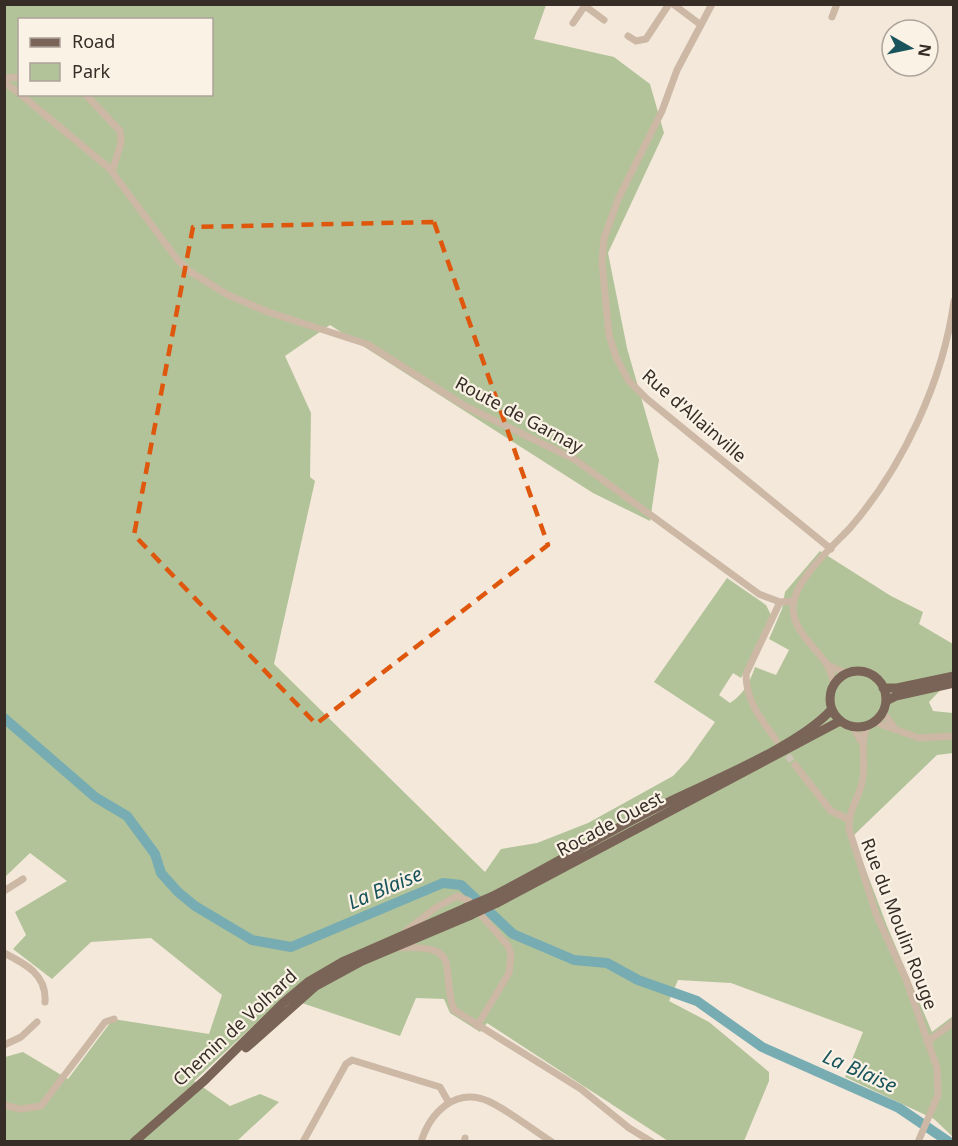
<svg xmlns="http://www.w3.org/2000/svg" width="958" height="1146" font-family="'Noto Sans',sans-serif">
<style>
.green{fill:#b3c399;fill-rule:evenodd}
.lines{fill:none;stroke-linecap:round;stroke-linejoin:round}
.river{stroke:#77adb2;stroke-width:10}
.minor-tunnel{stroke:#cdc3b6;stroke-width:7;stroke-dasharray:7 3.5;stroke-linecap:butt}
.minor{stroke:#ccb8a5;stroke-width:7}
.major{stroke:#7a6457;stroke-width:9}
.major-bridge{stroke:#7a6457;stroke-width:9}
.marked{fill:none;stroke:#df570d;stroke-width:4.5;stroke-dasharray:12 8;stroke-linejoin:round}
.labels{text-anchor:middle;stroke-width:4.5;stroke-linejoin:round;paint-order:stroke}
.street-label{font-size:18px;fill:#372d27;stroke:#fbf2e6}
.water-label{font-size:20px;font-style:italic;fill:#19545c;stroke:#fbf2e6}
</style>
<rect width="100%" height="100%" fill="#f3e8da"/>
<!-- green -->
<path class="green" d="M5,5H546L534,39L614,57L650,84L664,133L608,253L627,348L659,460L650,521L593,493L330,325L285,356L311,413L310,477L315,481L274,664L485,872L501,849L537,843L588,823L673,776L688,760L715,722L654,682L727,578L766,605L771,615L741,678L733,673L719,695L730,703C743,695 750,682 755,667L776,675L789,650L769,639L782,609L785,592L820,551L891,596L923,612L919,624L953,644V677L929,702L933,711L953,713V753L937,755L853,836L887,926L932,1032L953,1016V1137L934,1119L845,1077L863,1032L731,983L678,980L669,1001L709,1022L769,1072V1081L744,1141L671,1142L665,1139L487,1023L480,1032L450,1013L444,999L416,998L400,1036L284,997L194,1081L230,1106L260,1094L279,1102L237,1141H5V1057L23,1052L68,1079L113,1019L209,1034L222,995L151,938L91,942L52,979L13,949L26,935L15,912L67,881L30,853L5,877ZM20,20H212V94H20Z"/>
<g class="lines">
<!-- river -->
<path class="river" d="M4,718L95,797L127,816L155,854L161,873L178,892L195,906L252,940L291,947L443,883L461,885L513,934L574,960L607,963L638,980L697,1001L762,1047L899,1108L949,1142"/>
<!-- minor-tunnel -->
<path class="minor-tunnel" d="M781,747L795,765"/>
<!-- minor -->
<path class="minor" d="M673,4L701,25
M712,4L677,70L662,111L619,197L604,238L602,262L609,335L616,357L628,380L647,399L831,549
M585,6L604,20
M832,17L837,4
M573,23L586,4
M628,36L636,41L646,39L669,4
M4,78L20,77
M4,82L20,94
M20,94L109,168L177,259L189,271L228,295L268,312L367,344L465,406L574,459L759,594L780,602L794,601
M85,94L120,131L121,143L112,172
M828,665L847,674
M834,684C832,677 830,669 826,663C814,646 794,631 793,609C792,582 832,547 850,528C903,467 943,381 954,301
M883,712L893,726
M875,722L919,738L954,736
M867,726C859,747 867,763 862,783C858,799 848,811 849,829L876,914L906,979L937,1068L938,1095L918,1142
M853,727L861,741
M776,740C761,719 746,701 746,674L780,602
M795,765L831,811L848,819
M4,891L23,879
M406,931L435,908L457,896L469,901L508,946L511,954L509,973L477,1026
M396,948C466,944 439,967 454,1010L581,1089L629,1128L652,1142
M4,953C26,964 47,975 45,1002
M927,1042L954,1022
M4,1045L21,1037L37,1022
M4,1105L20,1109L41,1106L105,1022L114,1019
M303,1142L346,1064L352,1060L440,1087L449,1103
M421,1142C430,1113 455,1087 488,1101C510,1111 531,1129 552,1142
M464,1142L465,1138"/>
<!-- major -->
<path class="major" d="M830 699a28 28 0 1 1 56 0a28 28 0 1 1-56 0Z
M883,688H897L954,676
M886,701L896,696L954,683
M491,897C548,868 603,834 660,806C708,782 798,747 832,709
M497,903L840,721
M246,1048L316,986L362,961L471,915
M134,1142L205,1080L283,1003L308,982L344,961L465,908"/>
<!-- major-bridge -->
<path class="major-bridge" d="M465,908L491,897
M471,915L497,903"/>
</g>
<!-- marked area -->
<path class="marked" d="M434,222L548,545L316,724L134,535L193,227Z"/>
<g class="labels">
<!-- street labels -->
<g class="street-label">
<text transform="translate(519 415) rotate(28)" y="6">Route de Garnay</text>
<text transform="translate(694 416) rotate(41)" y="6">Rue d'Allainville</text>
<text transform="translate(610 824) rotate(-28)" y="6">Rocade Ouest</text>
<text transform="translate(899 924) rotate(69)" y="6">Rue du Moulin Rouge</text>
<text transform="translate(235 1028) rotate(-43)" y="6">Chemin de Volhard</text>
</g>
<!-- water labels -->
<g class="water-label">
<text transform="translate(385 888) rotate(-23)" y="7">La Blaise</text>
<text transform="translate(860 1071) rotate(24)" y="7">La Blaise</text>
</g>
</g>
<!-- border -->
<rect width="958" height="1146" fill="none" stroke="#372d27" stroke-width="12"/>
<!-- legend -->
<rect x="18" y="18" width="195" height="78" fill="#fbf2e6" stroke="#ada39a" stroke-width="1.5"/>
<rect x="30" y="38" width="30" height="9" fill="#7a6457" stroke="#ada39a" stroke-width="1.5"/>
<text x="72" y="48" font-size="18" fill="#372d27">Road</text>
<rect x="30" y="63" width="30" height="18" fill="#b3c399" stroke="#ada39a" stroke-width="1.5"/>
<text x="72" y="78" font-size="18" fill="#372d27">Park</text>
<!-- north arrow -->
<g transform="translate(910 48) rotate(99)"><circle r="28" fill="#fbf2e6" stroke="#ada39a" stroke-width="1.5"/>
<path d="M0-4.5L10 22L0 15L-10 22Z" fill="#19545c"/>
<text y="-9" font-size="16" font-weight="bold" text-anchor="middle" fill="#372d27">N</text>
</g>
</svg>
